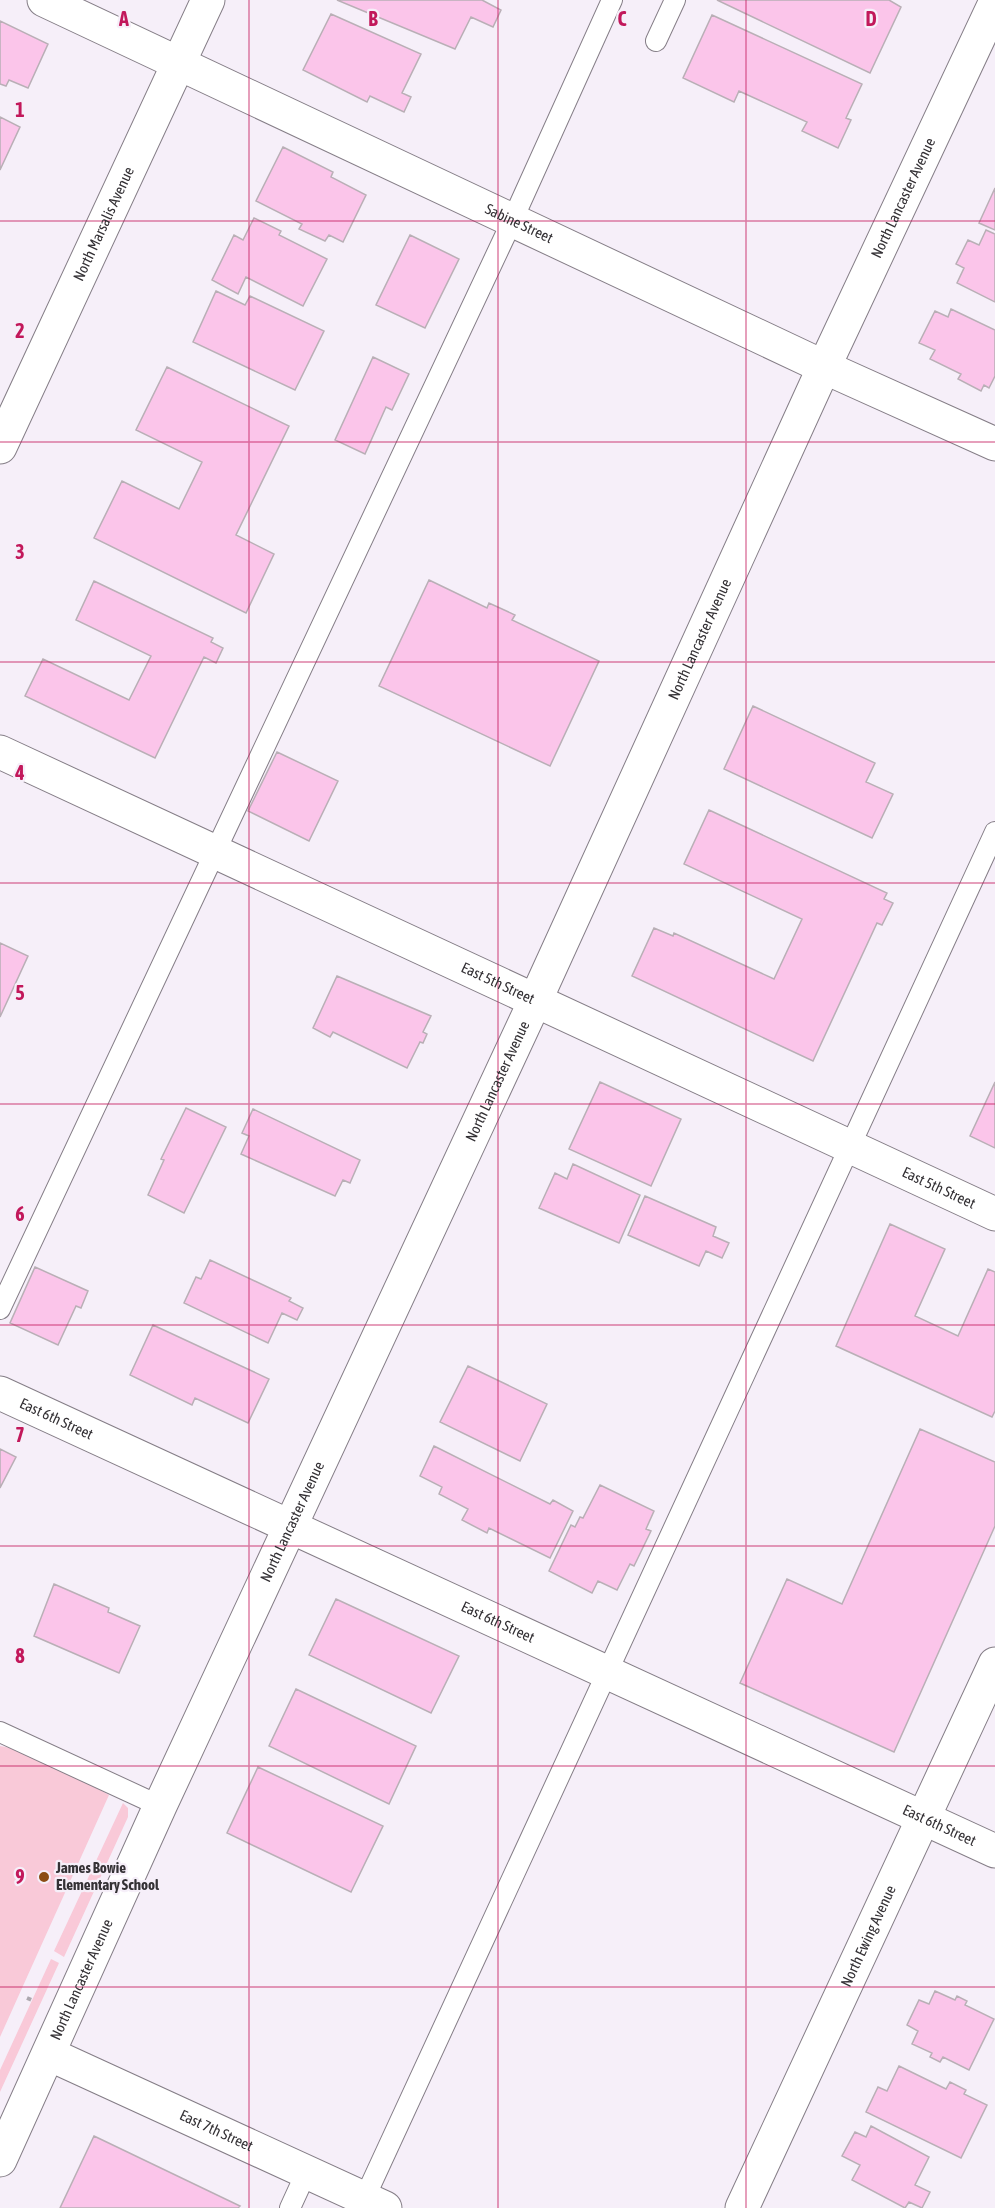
<svg xmlns="http://www.w3.org/2000/svg" width="995" height="2208" font-family="'Asap Condensed',sans-serif">
<style>
.green{fill:#f9c9d8}
.building{fill:#fbc5ea;stroke:#b9afb6;stroke-width:1.5}
.lines{fill:none;stroke-linecap:round;stroke-linejoin:round}
.lane-casing{stroke:#857e87;stroke-width:22}
.street-casing{stroke:#857e87;stroke-width:35}
.secondary-casing{stroke:#857e87;stroke-width:35}
.path{stroke:#aca7ae;stroke-width:4;stroke-dasharray:4.5 4.5;stroke-linecap:butt}
.lane{stroke:#fff;stroke-width:20}
.street{stroke:#fff;stroke-width:33}
.secondary{stroke:#fff;stroke-width:33}
.grid{fill:none;stroke:#c2185b;stroke-width:1.5;stroke-opacity:0.55}
.poi-dot{fill:#8b4c13;stroke:#f6eff9;stroke-width:2}
.labels{text-anchor:middle;stroke-width:4.5;stroke-linejoin:round;paint-order:stroke}
.street-label{font-size:15px;fill:#343135;stroke:#f6eff9}
.poi-label{font-size:15px;font-weight:bold;fill:#343135;stroke:#f6eff9;text-anchor:start}
.grid-label{font-size:20px;text-anchor:middle;font-weight:bold;fill:#c2185b;stroke:#f6eff9;stroke-width:4.5;stroke-linejoin:round;paint-order:stroke}
</style>
<rect width="100%" height="100%" fill="#f6eff9"/>
<!-- green -->
<path class="green" d="M0,1746C38,1751 75,1776 109,1795L0,2037Z
M123,1803L128,1808V1817L64,1957L54,1951Z
M51,1959L59,1963L0,2092V2070Z"/>
<!-- building -->
<path class="building" d="M337,0H482L501,10L493,27L471,17L455,49Z
M717,0H889L901,7L870,73Z
M331,14L421,54L402,93L411,97L404,112L370,96L367,102L303,70Z
M712,15L862,84L846,118L851,120L838,148L802,131L807,122L739,91L734,102L683,78Z
M0,21L48,44L28,88L9,80L6,86L0,84Z
M0,117L20,127L0,170Z
M283,147L333,172L331,177L366,195L343,242L329,235L325,241L299,229L302,224L256,201Z
M995,188V230L979,223Z
M254,218L281,231L279,235L327,259L303,306L246,277L238,294L212,280L234,235L243,240Z
M986,230L995,234V302L957,283L964,268L956,264L968,240L979,245Z
M410,235L459,259L425,328L376,305Z
M216,291L245,305L250,296L324,331L295,390L193,342Z
M951,309L995,330V376L989,388L984,385L981,391L958,379L961,374L930,359L935,350L919,343L935,311L948,317Z
M373,357L409,374L392,410L386,407L365,454L335,440Z
M167,367L289,426L236,535L274,554L246,613L94,538L122,481L179,509L202,462L136,430Z
M429,580L487,608L489,603L515,615L512,620L599,661L550,766L379,686Z
M94,581L213,638L211,642L223,648L216,663L204,657L155,758L25,696L43,659L129,700L151,656L76,620Z
M753,706L875,763L866,782L893,794L872,838L724,769Z
M277,752L338,781L309,841L248,811Z
M709,810L887,893L884,899L893,903L882,925L877,923L813,1061L632,976L654,928L673,936L674,933L774,979L802,919L684,864Z
M0,943L28,956L0,1017Z
M337,976L431,1016L423,1032L427,1034L423,1043L420,1042L407,1068L333,1032L330,1037L313,1028Z
M600,1082L681,1119L651,1186L569,1149Z
M995,1082V1148L970,1136Z
M186,1108L226,1127L184,1213L148,1195L164,1160L161,1159Z
M253,1109L360,1160L350,1183L343,1180L335,1196L241,1154L249,1136L242,1133Z
M573,1164L640,1195L619,1243L539,1208L555,1173L567,1179Z
M645,1196L716,1227L713,1236L729,1243L722,1258L706,1251L699,1266L628,1235Z
M890,1224L945,1249L915,1316L958,1336L988,1269L995,1272V1411L992,1417L836,1346Z
M210,1260L291,1298L289,1301L303,1308L297,1320L282,1313L268,1343L184,1303L196,1277L201,1279Z
M35,1267L88,1291L81,1308L76,1306L58,1345L10,1323Z
M153,1325L269,1379L248,1423L195,1398L192,1405L130,1375Z
M468,1366L547,1404L520,1461L440,1422Z
M920,1429L995,1462V1526L894,1752L740,1683L787,1579L842,1604Z
M434,1446L550,1504L553,1500L573,1511L550,1558L489,1528L487,1533L462,1520L468,1509L439,1494L442,1487L420,1476Z
M0,1449L16,1457L0,1488Z
M600,1485L654,1511L646,1529L651,1531L634,1566L630,1564L617,1590L598,1581L592,1593L549,1571L571,1525L575,1527L580,1517L583,1518Z
M54,1584L109,1608L108,1612L140,1626L119,1673L34,1636Z
M336,1599L459,1656L431,1713L309,1655Z
M296,1689L416,1746L389,1804L269,1746Z
M258,1767L383,1826L351,1892L227,1833Z
M935,1991L955,2000L957,1996L967,2001L965,2005L994,2019L969,2070L943,2057L940,2062L930,2057L932,2053L912,2044L918,2031L907,2025L919,2000L929,2004Z
M899,2066L946,2089L950,2082L966,2090L964,2094L987,2105L961,2158L866,2112L878,2087L887,2091Z
M871,2126L929,2157L915,2185L930,2192L922,2208L909,2202L905,2208L852,2180L860,2165L842,2156L855,2132L866,2137Z
M94,2136L240,2206L238,2208H60Z"/>
<g class="lines">
<!-- lane casing -->
<g class="lane-casing">
<path id="lane" d="M656,41L675,0
M0,1309L513,219L612,0
M0,1732L160,1806
M290,2208L306,2173
M360,2208L995,832"/>
</g>
<!-- street casing -->
<g class="street-casing">
<g id="street">
<path id="s1" d="M44,0L824,367L995,444"/>
<path id="s2" d="M0,752L995,1214"/>
<path id="s3" d="M0,1393L995,1851"/>
<path id="s4" d="M49,2054L385,2208"/>
<path id="s5" d="M0,2160L160,1806L535,1001L824,367L995,3"/>
</g>
</g>
<!-- secondary casing -->
<g class="secondary-casing">
<g id="secondary">
<path id="s6" d="M0,447L208,0"/>
<path id="s7" d="M742,2208L995,1664"/>
</g>
</g>
<!-- path -->
<path class="path" d="M27,1998L34,2001"/>
<!-- lane -->
<use href="#lane" class="lane"/>
<!-- street -->
<use href="#street" class="street"/>
<!-- secondary -->
<use href="#secondary" class="secondary"/>
</g>
<!-- grid -->
<path class="grid" d="M249,0V2208M498,0V2208M746,0V2208M0,221H995M0,442H995M0,662H995M0,883H995M0,1104H995M0,1325H995M0,1546H995M0,1766H995M0,1987H995"/>
<!-- markers -->
<circle class="poi-dot" cx="44" cy="1877" r="6"/>
<g class="labels">
<!-- street labels -->
<g class="street-label">
<text dy="5" stroke="none"><textPath href="#s5" startOffset="2160">North Lancaster Avenue</textPath></text>
<text dy="5" stroke="none"><textPath href="#s1" startOffset="525">Sabine Street</textPath></text>
<text dy="5" stroke="none"><textPath href="#s6" startOffset="246">North Marsalis Avenue</textPath></text>
<text dy="5" stroke="none"><textPath href="#s5" startOffset="1674">North Lancaster Avenue</textPath></text>
<text dy="5" stroke="none"><textPath href="#s2" startOffset="549">East 5th Street</textPath></text>
<text dy="5" stroke="none"><textPath href="#s5" startOffset="1188">North Lancaster Avenue</textPath></text>
<text dy="5" stroke="none"><textPath href="#s2" startOffset="1035">East 5th Street</textPath></text>
<text dy="5" stroke="none"><textPath href="#s3" startOffset="62">East 6th Street</textPath></text>
<text dy="5" stroke="none"><textPath href="#s5" startOffset="702">North Lancaster Avenue</textPath></text>
<text dy="5" stroke="none"><textPath href="#s3" startOffset="548">East 6th Street</textPath></text>
<text dy="5" stroke="none"><textPath href="#s3" startOffset="1034">East 6th Street</textPath></text>
<text dy="5" stroke="none"><textPath href="#s7" startOffset="300">North Ewing Avenue</textPath></text>
<text dy="5" stroke="none"><textPath href="#s5" startOffset="198">North Lancaster Avenue</textPath></text>
<text dy="5" stroke="none"><textPath href="#s4" startOffset="184">East 7th Street</textPath></text>
</g>
<!-- poi labels -->
<g class="poi-label">
<text x="56" y="1873">James Bowie<tspan x="56" dy="17">Elementary School</tspan></text>
</g>
</g>
<g class="grid-label">
<text x="124" y="26">A</text>
<text x="373" y="26">B</text>
<text x="622" y="26">C</text>
<text x="871" y="26">D</text>
<text x="20" y="117">1</text>
<text x="20" y="338">2</text>
<text x="20" y="559">3</text>
<text x="20" y="780">4</text>
<text x="20" y="1000">5</text>
<text x="20" y="1221">6</text>
<text x="20" y="1442">7</text>
<text x="20" y="1663">8</text>
<text x="20" y="1884">9</text>
</g>
</svg>
